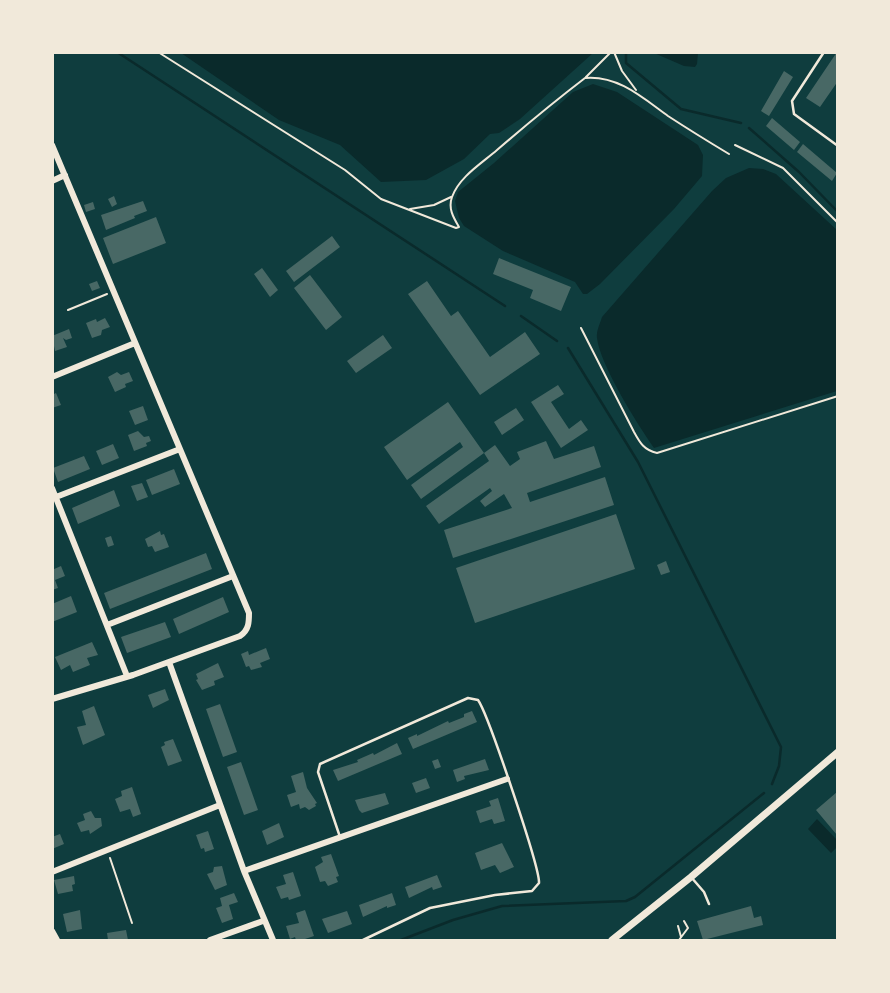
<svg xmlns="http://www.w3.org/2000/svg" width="890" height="993" font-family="Overpass,sans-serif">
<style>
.water{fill:#0a2a2b}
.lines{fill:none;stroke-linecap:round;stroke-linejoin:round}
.stream{stroke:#0a2a2b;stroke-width:2.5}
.building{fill:#486865}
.path{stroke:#f1e9da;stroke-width:2}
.service{stroke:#f1e9da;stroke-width:2.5}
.minor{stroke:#f1e9da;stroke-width:6}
.tertiary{stroke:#f1e9da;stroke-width:7}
</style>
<rect width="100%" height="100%" fill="#0f3d3e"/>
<!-- water -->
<path class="water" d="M181,53H593L520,119L499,133L490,134L464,159L426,180L381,182L340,145L279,120Z
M654,53H698L697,64L695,67L684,66Z
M593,84L617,92L698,145L703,155L702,176L674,209L600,284L587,294H583L575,282L503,251L464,226L459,218L455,201L458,192L494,163L573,92Z
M749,168L763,169L776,174L837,230V391L654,448C638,425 600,365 597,338C596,331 600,324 602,317L712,191L726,178Z
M817,819L837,840V847L831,853L808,829Z"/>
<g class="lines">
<!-- stream -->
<path class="stream" d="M117,52L505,306
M626,52V63L681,109L741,123
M749,128L799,172L838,212
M521,316L557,341
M568,348L638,462L781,747L779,766L772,784
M401,940L453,920L502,906L626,901L635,897L764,793"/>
</g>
<!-- building -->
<path class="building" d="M837,52L838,81L820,107L806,98Z
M784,71L793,77L769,116L761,111Z
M772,118L800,142L794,150L766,126Z
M803,144L837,173L832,181L797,152Z
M114,196L117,204L112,207L108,199Z
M143,201L147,211L134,216L135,218L106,230L101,215Z
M93,202L95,209L86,212L84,205Z
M156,217L166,243L113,264L103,238Z
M332,236L340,247L294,282L286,271Z
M499,258L571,287L561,311L530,298L533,290L493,274Z
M262,268L278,290L270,297L254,274Z
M310,275L342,317L326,330L294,288Z
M97,281L100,288L92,291L89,284Z
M427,281L451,316L458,311L490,357L525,332L540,354L480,395L408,294Z
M105,318L110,327L102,330L101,335L92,338L86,323L96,319L97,322Z
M69,329L72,338L66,340L63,338L67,347L55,351L52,336Z
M383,335L392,348L356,373L347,361Z
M117,372L121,375L129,372L133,381L125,384L126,387L115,392L108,377Z
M558,385L564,394L551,402L569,429L581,420L588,430L561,448L531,402Z
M56,393L61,405L52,408V395Z
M448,402L484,453L421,499L411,485L463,447L460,442L407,480L384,447Z
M143,406L148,420L135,425L129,411Z
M516,408L524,420L502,435L494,422Z
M138,431L144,437L149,436L151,441L146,443L147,446L134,451L128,435Z
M546,441L554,459L594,446L601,467L527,493L530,502L605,477L614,505L453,558L444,530L512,508L504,494L485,507L480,501L492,491L490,488L439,524L426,506L489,461L484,453L495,445L510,466L520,459L517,452Z
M113,444L119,458L102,465L96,451Z
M84,456L90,469L58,482L53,468Z
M174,469L180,484L152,495L146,480Z
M142,483L148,497L137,501L131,486Z
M114,490L120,506L78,524L72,508Z
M616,514L635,569L475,623L456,568Z
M160,531L161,535L164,534L169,547L155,552L152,546L148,547L145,539Z
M111,536L114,545L108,547L105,538Z
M206,553L212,569L110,609L104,593Z
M666,561L670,572L661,575L657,565Z
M61,566L65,576L55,580L58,588L52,590V570Z
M71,596L77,612L52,622V604Z
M223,597L229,612L179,634L173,619Z
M165,622L171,637L127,653L121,637Z
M92,642L98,655L87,658L90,665L73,672L70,665L61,670L55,657Z
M266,648L270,659L260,663L262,667L251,670L249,666L246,667L241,654L248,651L249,655Z
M218,663L224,677L214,681L215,685L202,690L196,680L198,679L196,674Z
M165,689L169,700L153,708L148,695Z
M220,704L237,752L223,757L206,709Z
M94,706L105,735L83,745L77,727L86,725L82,711Z
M472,711L477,722L413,749L408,738L417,734V736L448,721L449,723L464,717V714Z
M173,739L182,761L168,766L161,747L165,745L164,742Z
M397,743L402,754L338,781L333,770L358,762L357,760L373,753L374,755Z
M438,759L441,767L435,769L432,761Z
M485,759L489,770L464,776L465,779L457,782L453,770Z
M241,762L258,810L244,815L227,767Z
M303,772L307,788L317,803L315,804L316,806L309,810L305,807L300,809L299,804L291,807L287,795L296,792L291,776Z
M426,778L430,788L416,793L412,783Z
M132,787L141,814L133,817L130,809L120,812L115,799L122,796L121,791Z
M837,792V835L816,810Z
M385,793L389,804L362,813L359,810L355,800Z
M498,798L505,821L494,824L492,819L480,823L476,811L491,806L489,801Z
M91,811L95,818H101L102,826L90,834L89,830L81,832L77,823L85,820L83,814Z
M279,823L284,837L267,845L262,831Z
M208,831L214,849L205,852L204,848L201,849L196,835Z
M60,834L64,844L52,849V837Z
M502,843L514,867L500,873L495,865L481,870L475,853Z
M331,854L339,876L336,877L338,882L328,886L325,881L320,882L315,867L323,862L321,857Z
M222,866L227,885L215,890L207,874L213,872L214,867Z
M293,872L301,896L289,900L288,897L281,899L276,887L286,884L283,875Z
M437,875L442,887L433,890L432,887L409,898L405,887Z
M74,876L75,884L72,885L73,891L58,894L54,880Z
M234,893L238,902L229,905L233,919L222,923L216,908L222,906L220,898Z
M392,893L396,905L387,908V906L363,917L359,905Z
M751,906L754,918L761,916L763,925L703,940L697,921Z
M80,910L82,929L67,932L63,914Z
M305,910L314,936L302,940H296L295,937L290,939L286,926L299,923L296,913Z
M347,911L352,924L328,933L322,919Z
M126,930L128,940H108L107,933Z"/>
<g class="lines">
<!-- path -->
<path class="path" d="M158,52L345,170L381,199L456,228L459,227C453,217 448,208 452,197C459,177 482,163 497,150C526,125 555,101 585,78C618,75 643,98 668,116C688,129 709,142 729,154
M614,52L622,71L636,90
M586,77L611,52
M735,145L783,168L838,223
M410,209L434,205L451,197
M68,310L107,294
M581,328L634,432C640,443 644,450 657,453L838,396
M110,858L132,923
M678,926L681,937
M679,940L688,928L684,921"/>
<!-- service -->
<path class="service" d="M824,52L792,101L794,114L838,146
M340,837L318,772L320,764L468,698L478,700C488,714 540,868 539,883L532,891L495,895L430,908L363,940
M691,877L704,892L709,904"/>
<!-- minor -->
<path class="minor" d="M52,145L249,613C249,622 249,630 240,636L133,675L52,699
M52,181L65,175
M52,377L135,343
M52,488L127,676
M56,497L180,449
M107,625L233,576
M169,662L244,871L273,940
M244,871L507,779
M52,872L220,805
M52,931L57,940
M210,940L263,921"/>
<!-- tertiary -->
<path class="tertiary" d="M612,940L691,877L838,752"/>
</g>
<!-- border -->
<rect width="890" height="993" fill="none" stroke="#f1e9da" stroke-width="108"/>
</svg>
